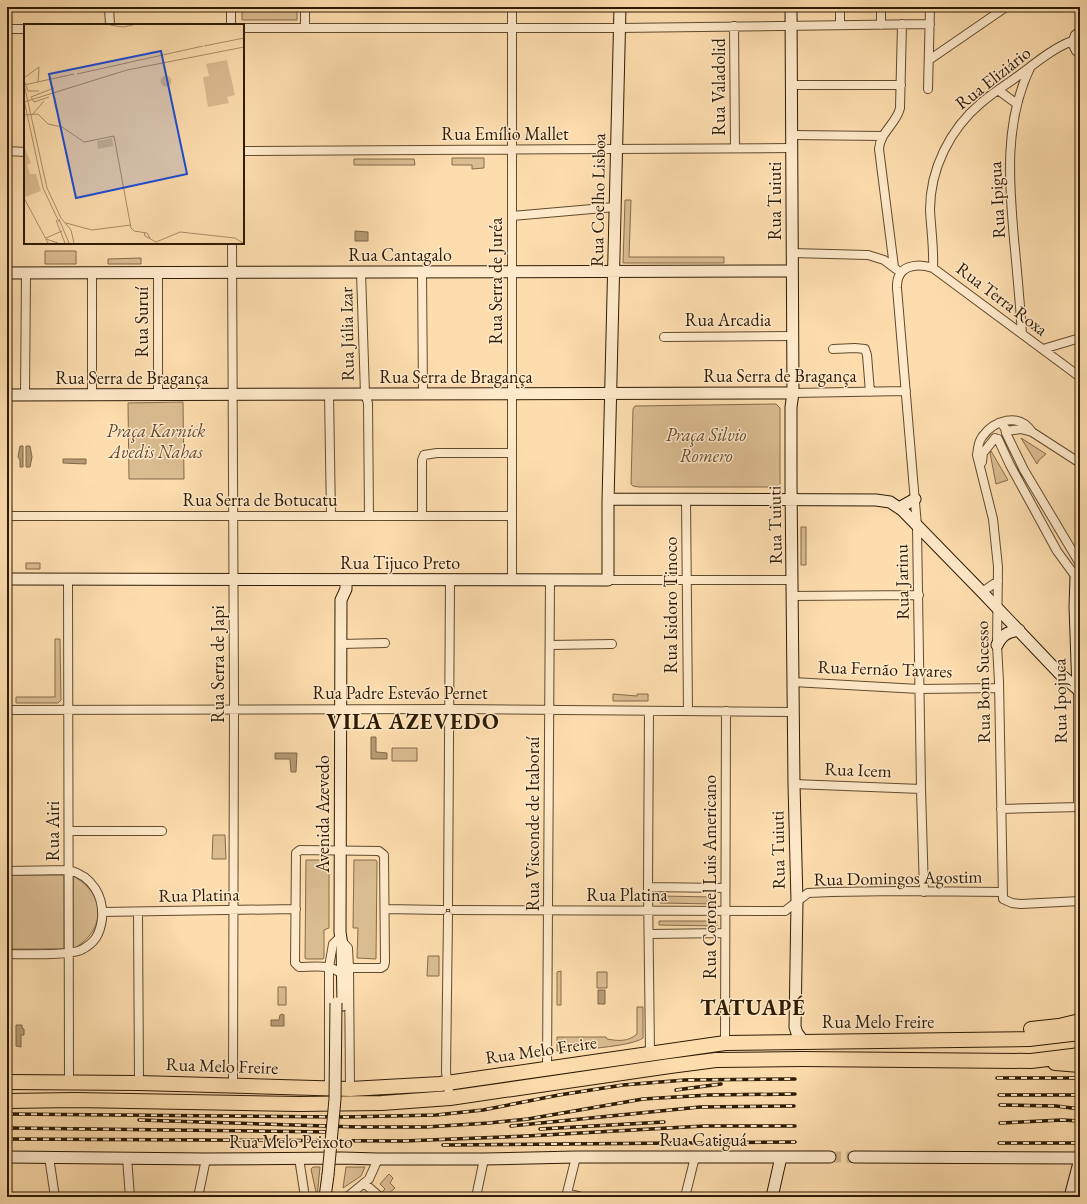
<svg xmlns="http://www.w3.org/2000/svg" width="1087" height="1204" font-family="'EB Garamond',serif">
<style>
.green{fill:#dabc91;stroke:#846c4a}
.water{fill:#b69b74;stroke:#7f6847}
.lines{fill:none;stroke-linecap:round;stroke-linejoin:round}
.secondary-tunnel{stroke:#d3b68c;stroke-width:11;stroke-dasharray:11 5.5;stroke-linecap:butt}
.street-casing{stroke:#614c2e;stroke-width:10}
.secondary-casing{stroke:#2d1b03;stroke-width:13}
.highway-casing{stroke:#2d1b03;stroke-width:16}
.street{stroke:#fee9ca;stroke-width:8}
.secondary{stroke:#fee9ca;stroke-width:11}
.highway{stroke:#fdddae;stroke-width:14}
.rail-casing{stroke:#2d1b03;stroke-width:3.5}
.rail{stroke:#fee9ca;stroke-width:2;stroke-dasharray:6;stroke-linecap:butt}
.secondary-bridge-casing{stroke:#2d1b03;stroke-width:13;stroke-linecap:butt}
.secondary-bridge{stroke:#fee9ca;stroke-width:11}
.labels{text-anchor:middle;stroke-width:3;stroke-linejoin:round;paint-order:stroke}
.street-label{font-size:18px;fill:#2d1b03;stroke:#fee9ca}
.park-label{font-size:18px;font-style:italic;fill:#614b2e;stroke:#fee9ca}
.district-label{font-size:22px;font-weight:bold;letter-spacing:1px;fill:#2d1b03;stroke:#fee9ca}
.inset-road{fill:none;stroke:#aa8f6a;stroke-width:1}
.view{fill:#1d4ed8;fill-opacity:0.15;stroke:#1d4ed8;stroke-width:2}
.inset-edge{fill:none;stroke:#2d1b03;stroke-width:2}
</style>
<rect width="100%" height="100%" fill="#fdddae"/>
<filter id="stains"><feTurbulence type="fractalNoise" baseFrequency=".005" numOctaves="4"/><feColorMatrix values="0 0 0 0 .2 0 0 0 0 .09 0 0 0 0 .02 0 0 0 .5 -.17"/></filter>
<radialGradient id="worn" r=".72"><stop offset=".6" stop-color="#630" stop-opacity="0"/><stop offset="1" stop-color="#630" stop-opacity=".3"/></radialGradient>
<!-- green -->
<path class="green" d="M242,7H297V20H242Z
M452,158H484V168L472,169V165H452Z
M354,159H414L415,165H354Z
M625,200H631L629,257H724V263H623Z
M45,251H76V264H45Z
M141,258V264H108V259Z
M183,402L184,479H129L128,403Z
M776,404L780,408V486L779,487H639L633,486L631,484L633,409L635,406Z
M1021,438L1046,454L1039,460L1037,464Z
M991,451L1008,480L996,484L990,453Z
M801,527H806V565H801Z
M26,563H40V569H26Z
M55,639H60L61,700L58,703H16V697H55Z
M613,694L637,696V694H648V701H613Z
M392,748H417V761H392Z
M213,835H225L226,859H212Z
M306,860H327L329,861V928L324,930V957L323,959H306L305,958Z
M354,860H375L377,861L376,959L357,958L358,928H353Z
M7,875H64V949H7Z
M73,876C107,894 106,931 73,949Z
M660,896L716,897V904L660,903Z
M659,921H717V926L659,925Z
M428,956H439V976H427Z
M561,971V1005H557V972Z
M597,972H607V988H597Z
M278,987H286V1005H278Z
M637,1007H643V1038C631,1047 574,1050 557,1051V1037H606L607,1039C618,1041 628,1042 637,1034Z
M313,1167H320L317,1197L311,1169Z
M346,1167H365L361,1176L343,1188Z
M389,1174L393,1178L390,1183L395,1188L389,1193L393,1197H387L382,1192L385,1189L380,1184Z"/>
<!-- water -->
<path class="water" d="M355,231L368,232V241H355Z
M20,446H23V467H20V460L18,457Z
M26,446H30L32,457L30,467H26Z
M63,459H86V464L63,463Z
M371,737H376V752L387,753V759H371Z
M275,753H297L296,772H291L290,759H275Z
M598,990H605V1004H598Z
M282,1014L284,1015V1026H271V1020H279L280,1015Z
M16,1025H22V1028L24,1029V1035H21V1047L16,1046Z"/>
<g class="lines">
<!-- secondary-tunnel -->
<path class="secondary-tunnel" d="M830,1157H854"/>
<!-- street casing -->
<g class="street-casing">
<path id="street" d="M109,7L110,25
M231,7V25
M840,7V25
M881,7V25
M734,26L735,148
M243,28H619L930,24
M305,28V7
M7,29H25
M1080,31L1075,35L1072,43L1076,51L1080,54
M929,60L1006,7
M792,85H901
M928,89L930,7
M998,90L1017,104
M792,135L883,136
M7,151L25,152
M243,151L792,148
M512,216L615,207
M232,243L234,700L233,1085
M792,253L868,255L884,260L896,269
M894,267L879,149C880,132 897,123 900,108L902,24
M933,268C934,249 931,229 930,210C930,169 950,129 981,103C990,95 1001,88 1011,81C1030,68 1049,50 1072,41
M361,272L365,394L368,403L369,516
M422,272L423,394
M1022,334C1020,302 1017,271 1014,239C1009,182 1004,122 1030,68
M664,337L793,336
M833,349L855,348L865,349L867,355L870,392
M1043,349L1080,338
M793,393L906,391
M329,394L331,516
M25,395L26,273
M92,395V272
M158,395V273
M1001,423L1005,428L1006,433L1024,470L1080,564
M1006,431L1021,429L1032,432L1080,463
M1032,432C1019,412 994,420 982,437C978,442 978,449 977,455L993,519L998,567L997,645L999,682L1003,899L1012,903L1021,904L1080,901
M998,439L1010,465L1057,551L1076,577
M982,462L983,453L995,438
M686,499L688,711
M7,516H512
M422,516V460L424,455L437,453H512
M68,579L69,1082
M512,580V7
M608,580H792
M982,592L998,581
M792,596L919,595
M341,644L385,643
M550,645L612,644
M793,682L919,689L999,688
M1078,690V807
M7,710L457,709L794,712
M649,711L648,887L650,1053
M794,784L921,789
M1001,809L1080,807
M69,831H162
M7,871L69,870C92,876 104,896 102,919C100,934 95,943 81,950C67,956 24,954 7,954
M648,887L725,888
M924,892L921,789L917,526L897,288C896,266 915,262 933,268L1080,377
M448,905L450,580
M386,909L442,910
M454,910L785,911L808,893L831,892L898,891L1003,892
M102,912L296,909
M138,912L139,1083
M448,916L446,1072L450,1098
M649,934L725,933
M341,940L348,948L349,968L350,1089
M342,975C332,963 313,967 299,967L295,963L296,853L300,850L379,851L384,855L385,962L384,966L381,968H349
M725,1043L726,711
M547,1069L550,580
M329,1088V967L333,944L338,939
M49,1157L55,1197
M127,1158L130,1197
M299,1158L305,1197
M364,1183L380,1197
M567,1193L582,1197
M198,1197L206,1159
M347,1197L369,1179L378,1159
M476,1197L484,1159
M566,1197L576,1157
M685,1197L695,1157"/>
</g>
<!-- secondary casing -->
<g class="secondary-casing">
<path id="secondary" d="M791,7L793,393L791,407V485L794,784L797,902L795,1027L797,1033L803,1041
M7,273L792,271
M7,395L793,393
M608,499L876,500L890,502L902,510L982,592L1060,674L1080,691
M899,508L915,499
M1076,577L1075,607L1078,690
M7,579L608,580V502L620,7
M997,645C1002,635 1007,632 1019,630
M343,1005L342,945L340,932L341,600L346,589V580
M7,1157L206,1159L342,1158L378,1159H484L576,1157H830
M854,1157L1080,1158
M325,1197L328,1175
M772,1197L781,1157
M1070,1197L1080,1159"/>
</g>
<!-- highway casing -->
<g class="highway-casing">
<path id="highway" d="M1031,1029L1059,1026L1080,1021
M1055,1063L1080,1065
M7,1082L139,1083L350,1089L440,1084L725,1043L1029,1039L1080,1033
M7,1101L76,1100L299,1104L382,1103L450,1098L670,1066L716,1060L802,1059L1031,1061L1080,1055"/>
</g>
<!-- street -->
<use href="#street" class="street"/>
<!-- secondary -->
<use href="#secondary" class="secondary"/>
<!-- highway -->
<use href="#highway" class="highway"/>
<!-- rail casing -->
<g class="rail-casing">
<path id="rail" d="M997,1078H1080
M676,1090L721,1084
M999,1095H1080
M1000,1105L1056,1106L1080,1109
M7,1114L345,1117L436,1115L483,1110L559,1095L623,1085L685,1080L795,1079
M139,1120L357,1127H426L489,1123L528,1119L643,1099L709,1095L795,1094
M1000,1123L1062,1120L1080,1121
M511,1126L700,1107L794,1106
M7,1128L331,1132
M540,1129L664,1122
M7,1139L404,1141L527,1136L704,1126H795
M999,1143H1080
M443,1145L795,1142"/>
</g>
<!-- rail -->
<use href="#rail" class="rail"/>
<!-- secondary-bridge casing -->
<g class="secondary-bridge-casing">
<path id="secondary-bridge" d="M328,1175L335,1099L336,1003"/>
</g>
<!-- secondary-bridge -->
<use href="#secondary-bridge" class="secondary-bridge"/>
</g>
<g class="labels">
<!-- street labels -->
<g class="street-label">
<text transform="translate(993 78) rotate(-38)" y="6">Rua Eliziário</text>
<text transform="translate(719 87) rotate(-90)" y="6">Rua Valadolid</text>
<text x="505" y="140">Rua Emílio Mallet</text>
<text transform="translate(598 200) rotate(-89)" y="6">Rua Coelho Lisboa</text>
<text transform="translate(997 200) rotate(-93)" y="6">Rua Ipigua</text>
<text transform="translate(775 201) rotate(-90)" y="6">Rua Tuiuti</text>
<text x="400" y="261">Rua Cantagalo</text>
<text transform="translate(496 281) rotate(-90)" y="6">Rua Serra de Juréa</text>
<text transform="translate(1002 299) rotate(37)" y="6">Rua Terra Roxa</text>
<text x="728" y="326">Rua Arcadia</text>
<text transform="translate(142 322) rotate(-90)" y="6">Rua Suruí</text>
<text transform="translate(347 334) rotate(-91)" y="6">Rua Júlia Izar</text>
<text x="780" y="382">Rua Serra de Bragança</text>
<text x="456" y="383">Rua Serra de Bragança</text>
<text x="132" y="384">Rua Serra de Bragança</text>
<text x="260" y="506">Rua Serra de Botucatu</text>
<text transform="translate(775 525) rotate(-91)" y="6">Rua Tuiuti</text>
<text x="400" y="569">Rua Tijuco Preto</text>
<text transform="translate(902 582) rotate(-91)" y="6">Rua Jarinu</text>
<text transform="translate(671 605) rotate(-90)" y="6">Rua Isidoro Tinoco</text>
<text transform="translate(218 664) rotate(-90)" y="6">Rua Serra de Japi</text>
<text transform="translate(885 669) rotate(2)" y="6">Rua Fernão Tavares</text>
<text transform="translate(983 682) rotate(-91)" y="6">Rua Bom Sucesso</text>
<text x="400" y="699">Rua Padre Estevão Pernet</text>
<text transform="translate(1060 701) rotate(-91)" y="6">Rua Ipojuca</text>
<text transform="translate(858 770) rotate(2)" y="6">Rua Icem</text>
<text transform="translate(323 814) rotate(-90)" y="6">Avenida Azevedo</text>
<text transform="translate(533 824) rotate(-90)" y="6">Rua Visconde de Itaboraí</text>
<text transform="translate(53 831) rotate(-90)" y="6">Rua Airi</text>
<text transform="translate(778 850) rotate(-91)" y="6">Rua Tuiuti</text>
<text transform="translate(710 877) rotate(-90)" y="6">Rua Coronel Luis Americano</text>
<text transform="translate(898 878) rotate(-1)" y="6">Rua Domingos Agostim</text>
<text transform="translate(199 895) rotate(-1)" y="6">Rua Platina</text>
<text x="627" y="901">Rua Platina</text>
<text x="878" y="1028">Rua Melo Freire</text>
<text transform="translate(541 1050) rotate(-8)" y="6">Rua Melo Freire</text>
<text transform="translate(222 1066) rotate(2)" y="6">Rua Melo Freire</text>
<text x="703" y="1146">Rua Catiguá</text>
<text x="291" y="1148">Rua Melo Peixoto</text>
</g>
<!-- park labels -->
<g class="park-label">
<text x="156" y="437">Praça Karnick<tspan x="156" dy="21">Avedis Nahas</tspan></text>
<text x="706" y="441">Praça Silvio<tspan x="706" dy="21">Romero</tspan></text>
</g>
<!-- district labels -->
<g class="district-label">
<text x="413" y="729">VILA AZEVEDO</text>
<text x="753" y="1015">TATUAPÉ</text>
</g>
</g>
<!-- overview -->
<g transform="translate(24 24)">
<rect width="220" height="220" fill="#fdddae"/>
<path d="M203,36L211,71L203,73L205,79L184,83L179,53L185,52L182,40ZM136.5 57a5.5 5.5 0 1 1 11 0a5.5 5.5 0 1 1-11 0ZM88,114L89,122L74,125L73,117ZM0,122L7,139L3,141L6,150H12L17,167L1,173Z" fill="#dabc91"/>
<path class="inset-road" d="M86,1L99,3L109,1M180,22L220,14M53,50L179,22M0,54L15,43M0,56L4,67H15M14,58L15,43M0,60L23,164L37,194L47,206L50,219M0,61L50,50M25,73L10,78L7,73L30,64M0,76L19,164L35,198M0,78L103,46L220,23M0,91L14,90L24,100L38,103L60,118L90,112L107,204L110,207L123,209L126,214M8,91L20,77M0,174L24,219M35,195L45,219M32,196L41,219M42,199L68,206L107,201M120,208L121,212L132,218L156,208L211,214L219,219M22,214L38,207M22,215L34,219"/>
<path class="view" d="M137,27L163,150L52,174L25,50Z"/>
<rect width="220" height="220" class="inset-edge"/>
</g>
<!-- margin -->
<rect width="1087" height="1204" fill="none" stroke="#fdddae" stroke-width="24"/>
<rect x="8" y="8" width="1071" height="1188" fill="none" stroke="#2d1b03" stroke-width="2"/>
<rect x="12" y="12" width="1063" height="1180" fill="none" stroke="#2d1b03"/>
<rect width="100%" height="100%" filter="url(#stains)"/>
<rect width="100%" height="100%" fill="url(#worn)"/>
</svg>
